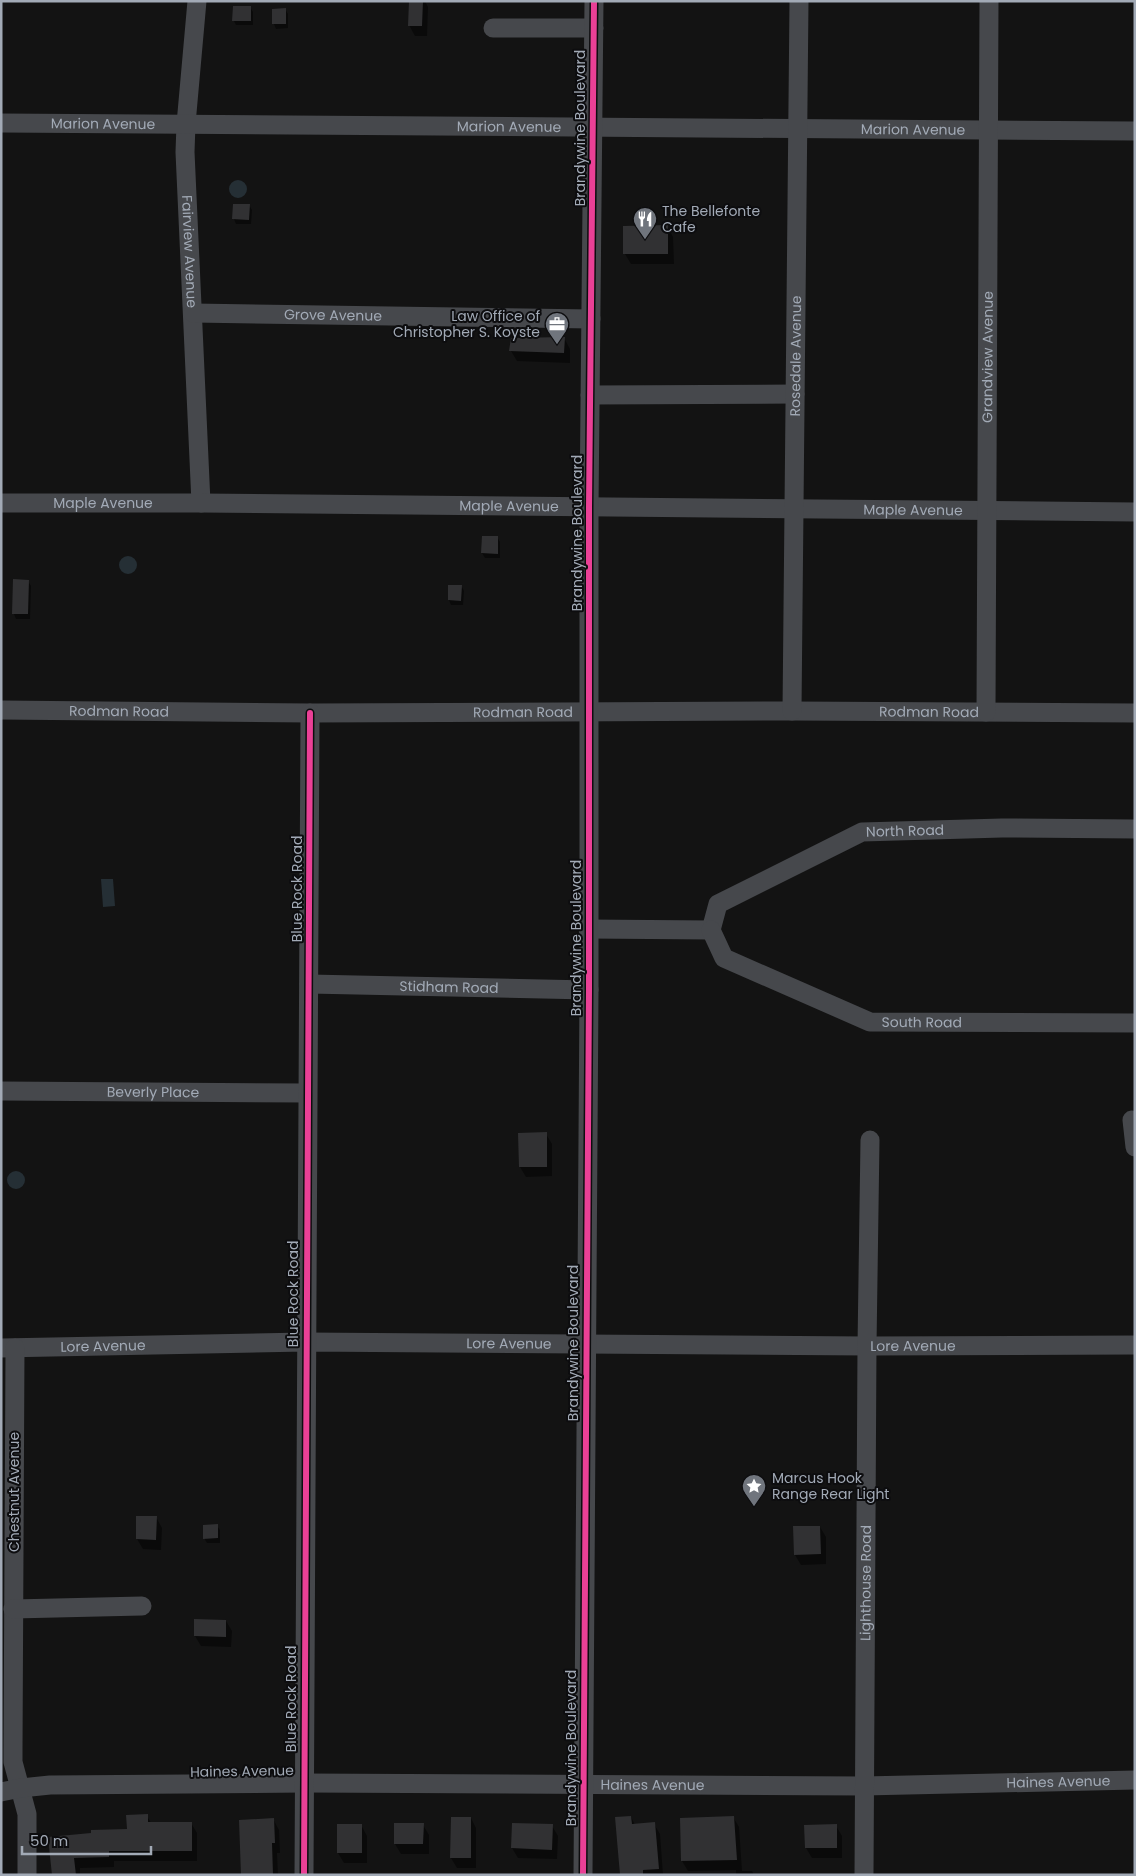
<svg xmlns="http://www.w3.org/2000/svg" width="1136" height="1876" font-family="Poppins,sans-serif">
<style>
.water{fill:#252f35}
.shadow{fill:#0007}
.building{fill:#313133}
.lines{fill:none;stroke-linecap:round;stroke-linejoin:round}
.minor{stroke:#46484c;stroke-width:19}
.cycleway-casing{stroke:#0d0d0f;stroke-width:9}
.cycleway{stroke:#ea4096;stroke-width:6}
.labels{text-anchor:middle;stroke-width:4;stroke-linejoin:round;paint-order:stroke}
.street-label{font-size:14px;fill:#a2aab6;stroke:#0d0d0f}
.poi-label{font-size:14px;fill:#a2aab6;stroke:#0d0d0f;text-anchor:start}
</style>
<rect width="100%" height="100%" fill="#131313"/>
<!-- water -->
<path class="water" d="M229 189a9 9 0 1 1 18 0a9 9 0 1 1-18 0Z
M119 565a9 9 0 1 1 18 0a9 9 0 1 1-18 0Z
M101,879H113L115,906L103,907Z
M7 1180a9 9 0 1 1 18 0a9 9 0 1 1-18 0Z"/>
<!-- shadow -->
<path class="shadow" d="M410,1H425L428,7L427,36H415L409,25Z
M250,7L253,12V25H236L234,21Z
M285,9L288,14V28L276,29L274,24L273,10Z
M249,205L252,210L251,224H236L234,219Z
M668,227L673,237L674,264H631L625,254Z
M564,338L570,349V363L517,361L511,351Z
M497,537L500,542V558H485L482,553Z
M28,581L31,586L30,619H16L14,614Z
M462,587L464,591L463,605H451L449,600Z
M546,1134L552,1144V1176L526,1177L520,1167Z
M138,1517H156L162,1528L161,1550L143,1549L137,1539Z
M217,1526L220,1530V1543H207L204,1538Z
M820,1527L826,1537V1564L801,1565L795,1555Z
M226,1621L232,1631L231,1647L201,1646L195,1636Z
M147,1816L151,1823H191L197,1833V1861H114V1867L80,1868V1875H53L50,1839L128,1830Z
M631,1817L635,1825L654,1824L660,1834L663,1875H620L617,1818Z
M733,1817L739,1827L742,1871H752L754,1875H736V1870L688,1871L682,1861Z
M471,1818L476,1828V1868H457L451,1858Z
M273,1819L279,1830L280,1853H277L278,1875H242Z
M361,1825L367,1836V1863H344L338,1853Z
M423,1825L429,1835V1854H401L395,1844Z
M552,1826L558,1836L557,1859L518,1858L512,1848Z
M836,1826L842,1836V1858H812L806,1848Z"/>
<!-- building -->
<path class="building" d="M409,1H423L422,26H408Z
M233,6H251V21H232Z
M286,8V24H272V9Z
M233,204H250L249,220L232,219Z
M668,225V254H623V226Z
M565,337L564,353L509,351L511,338Z
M482,536H498V554L481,553Z
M13,579L29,580L28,614H12Z
M448,585H462L461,601L448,600Z
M547,1132V1167H519L518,1133Z
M136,1516H157L156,1540L136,1539Z
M218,1524V1538L203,1539V1525Z
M793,1526H820L821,1554L794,1555Z
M194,1619L226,1620V1637L194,1636Z
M148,1814V1822H192V1851H109V1857L74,1858L76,1875H52L48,1837L91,1833V1830L127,1829L126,1815Z
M631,1816L632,1824L655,1822L659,1869L643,1870V1875H620L615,1817Z
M734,1816L737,1860L681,1861L680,1818Z
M451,1817H471V1858H450Z
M274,1818L275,1843H272L273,1875H241L239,1820Z
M394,1823H424L423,1844H394Z
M512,1823L553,1824L552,1850L511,1848Z
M337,1824H362V1853H337Z
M837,1824V1848H805L804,1825Z"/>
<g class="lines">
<!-- minor -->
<g class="minor">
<path id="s1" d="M197,1L186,124L185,152L201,503"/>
<path d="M493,28H594"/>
<path id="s2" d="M1,123L1135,131"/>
<path id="s3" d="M193,313L591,319"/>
<path d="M590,395L795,394"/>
<path id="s4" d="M1,503H201L1135,512"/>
<path id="s5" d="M1,710L310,713L792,711L1135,713"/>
<path id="s6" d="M792,711L799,1"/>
<path id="s7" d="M986,712L989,1"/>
<path id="s8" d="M588,929L711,930L718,904L862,832L1002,828L1135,829"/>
<path id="s9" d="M711,930L724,958L870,1022L1135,1023"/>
<path id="s10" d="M309,984L589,990"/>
<path id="s11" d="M1,1091L307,1093"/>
<path d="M1132,1120L1135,1147"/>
<path id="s12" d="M1,1348L305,1342L867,1346L1135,1345"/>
<path d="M15,1348L13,1749V1762L27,1814V1875"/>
<path d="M13,1609L142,1606"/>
<path id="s13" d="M1,1792L21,1788L50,1785L304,1783L864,1786L1135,1780"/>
<path d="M304,1875L310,713"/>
<path d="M583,1875L589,990V507L594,1"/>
<path id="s14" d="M864,1875L867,1346L870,1140"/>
</g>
<!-- cycleway casing -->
<g class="cycleway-casing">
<path id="cycleway" d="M304,1875L310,713
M583,1875L589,990V507L594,1"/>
</g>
<!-- cycleway -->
<use href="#cycleway" class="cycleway"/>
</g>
<!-- icons -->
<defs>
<g id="restaurant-pin" transform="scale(1.25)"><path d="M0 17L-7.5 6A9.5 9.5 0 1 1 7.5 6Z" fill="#70757d" stroke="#0d0d0f"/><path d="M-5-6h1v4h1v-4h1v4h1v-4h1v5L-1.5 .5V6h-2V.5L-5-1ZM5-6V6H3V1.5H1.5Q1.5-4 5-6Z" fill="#fff"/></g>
<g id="office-pin" transform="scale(1.25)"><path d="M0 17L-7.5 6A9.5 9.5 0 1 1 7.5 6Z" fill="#70757d" stroke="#0d0d0f"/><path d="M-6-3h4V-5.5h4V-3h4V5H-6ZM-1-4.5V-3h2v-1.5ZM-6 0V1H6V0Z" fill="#fff"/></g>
<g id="sight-pin" transform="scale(1.25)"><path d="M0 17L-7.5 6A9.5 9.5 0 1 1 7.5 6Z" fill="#70757d" stroke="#0d0d0f"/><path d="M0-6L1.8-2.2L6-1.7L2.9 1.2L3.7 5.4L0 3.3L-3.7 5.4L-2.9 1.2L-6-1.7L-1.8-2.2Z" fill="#fff"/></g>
</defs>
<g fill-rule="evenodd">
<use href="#restaurant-pin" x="645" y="219"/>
<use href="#office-pin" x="557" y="324"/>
<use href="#sight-pin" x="754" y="1486"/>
</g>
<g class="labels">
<!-- street labels -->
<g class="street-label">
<text dy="5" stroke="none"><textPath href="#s2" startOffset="102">Marion Avenue</textPath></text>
<text dy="5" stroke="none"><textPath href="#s2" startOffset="508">Marion Avenue</textPath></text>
<text transform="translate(580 128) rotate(-90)" y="5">Brandywine Boulevard</text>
<text dy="5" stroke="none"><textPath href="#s2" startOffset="912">Marion Avenue</textPath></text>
<text dy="5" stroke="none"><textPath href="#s1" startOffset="251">Fairview Avenue</textPath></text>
<text dy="5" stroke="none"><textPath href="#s3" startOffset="140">Grove Avenue</textPath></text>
<text dy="5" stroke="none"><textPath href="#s6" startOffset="355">Rosedale Avenue</textPath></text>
<text dy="5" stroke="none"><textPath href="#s7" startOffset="355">Grandview Avenue</textPath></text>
<text dy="5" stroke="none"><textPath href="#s4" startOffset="102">Maple Avenue</textPath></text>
<text dy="5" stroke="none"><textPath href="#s4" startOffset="508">Maple Avenue</textPath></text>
<text dy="5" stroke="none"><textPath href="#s4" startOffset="912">Maple Avenue</textPath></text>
<text transform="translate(577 533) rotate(-90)" y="5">Brandywine Boulevard</text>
<text dy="5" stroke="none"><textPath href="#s5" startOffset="118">Rodman Road</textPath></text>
<text dy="5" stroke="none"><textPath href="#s5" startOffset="928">Rodman Road</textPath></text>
<text dy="5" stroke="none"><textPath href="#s5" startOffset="522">Rodman Road</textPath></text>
<text dy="5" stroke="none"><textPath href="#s8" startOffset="354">North Road</textPath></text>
<text transform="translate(297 889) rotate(-90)" y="5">Blue Rock Road</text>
<text transform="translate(576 938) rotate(-90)" y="5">Brandywine Boulevard</text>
<text dy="5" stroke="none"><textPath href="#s10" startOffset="140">Stidham Road</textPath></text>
<text dy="5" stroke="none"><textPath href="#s9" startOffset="242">South Road</textPath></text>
<text dy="5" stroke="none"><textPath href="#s11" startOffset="152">Beverly Place</textPath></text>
<text transform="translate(293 1294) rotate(-90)" y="5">Blue Rock Road</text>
<text dy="5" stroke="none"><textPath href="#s12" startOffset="508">Lore Avenue</textPath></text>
<text transform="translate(573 1343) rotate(-90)" y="5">Brandywine Boulevard</text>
<text dy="5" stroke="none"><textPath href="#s12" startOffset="102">Lore Avenue</textPath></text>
<text dy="5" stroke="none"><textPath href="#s12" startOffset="912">Lore Avenue</textPath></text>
<text transform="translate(14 1492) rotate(-90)" y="5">Chestnut Avenue</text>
<text dy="5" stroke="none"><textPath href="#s14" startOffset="292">Lighthouse Road</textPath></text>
<text transform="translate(291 1699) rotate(-90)" y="5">Blue Rock Road</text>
<text transform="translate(571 1748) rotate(-90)" y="5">Brandywine Boulevard</text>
<text transform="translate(242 1771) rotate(-1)" y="5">Haines Avenue</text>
<text dy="5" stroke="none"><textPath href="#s13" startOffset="1058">Haines Avenue</textPath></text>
<text dy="5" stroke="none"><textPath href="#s13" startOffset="652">Haines Avenue</textPath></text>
</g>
<!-- poi labels -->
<g class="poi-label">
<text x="662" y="216">The Bellefonte<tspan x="662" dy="16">Cafe</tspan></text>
<text x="540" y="321" text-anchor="end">Law Office of<tspan x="540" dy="16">Christopher S. Koyste</tspan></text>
<text x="772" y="1483">Marcus Hook<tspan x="772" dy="16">Range Rear Light</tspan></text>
</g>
</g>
<!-- border -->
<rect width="1136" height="1876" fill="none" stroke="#a2aab6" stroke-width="5"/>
<!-- scale -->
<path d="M22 1846v8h129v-8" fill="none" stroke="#a2aab6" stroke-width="2.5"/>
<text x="30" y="1846" font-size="15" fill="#a2aab6" stroke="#0d0d0f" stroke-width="4" paint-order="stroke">50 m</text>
</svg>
